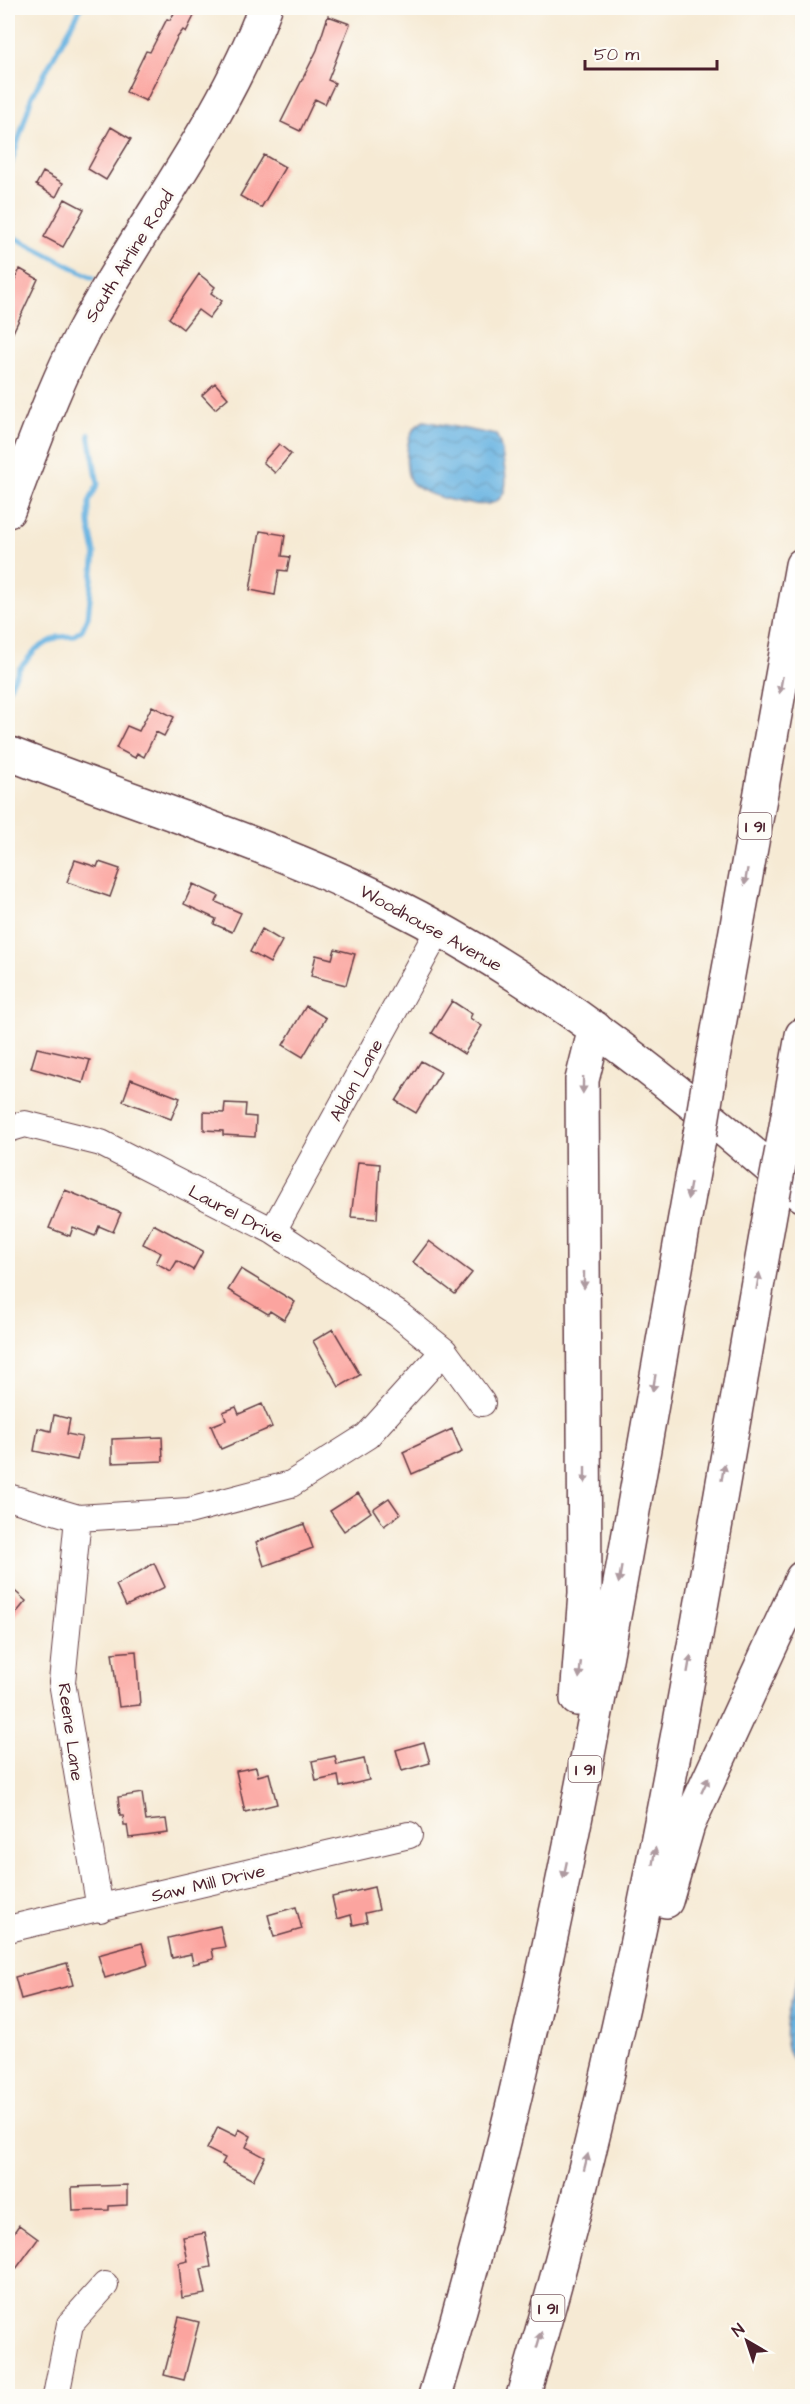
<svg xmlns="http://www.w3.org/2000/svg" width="810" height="2404" font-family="'Architects Daughter',sans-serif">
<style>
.water{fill:url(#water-waves);stroke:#596986;stroke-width:1.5}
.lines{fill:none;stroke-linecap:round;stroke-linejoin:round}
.stream{stroke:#68b3e1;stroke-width:5}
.building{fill:#fba49f}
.minor-casing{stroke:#643d44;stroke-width:28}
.major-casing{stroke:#643d44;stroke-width:36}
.highway-casing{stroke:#643d44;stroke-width:36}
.minor{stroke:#fff;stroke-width:26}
.major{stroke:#fff;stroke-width:33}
.highway{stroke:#fff;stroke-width:33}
.highway-bridge-casing{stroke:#643d44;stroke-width:36;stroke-linecap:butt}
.highway-bridge{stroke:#fff;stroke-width:33}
.oneway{fill:#ae9aa0}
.labels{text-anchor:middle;stroke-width:6;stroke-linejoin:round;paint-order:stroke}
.shield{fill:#fdfcf7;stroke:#806168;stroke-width:1.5}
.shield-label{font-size:16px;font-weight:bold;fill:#4a1f2b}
.street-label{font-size:18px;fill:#4a1f2b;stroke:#fdfcf7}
</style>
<defs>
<pattern id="water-waves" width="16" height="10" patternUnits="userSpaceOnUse" patternTransform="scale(1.5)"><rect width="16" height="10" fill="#68b3e1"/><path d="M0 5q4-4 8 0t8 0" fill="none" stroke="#5891b7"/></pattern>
</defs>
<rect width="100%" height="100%" fill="#fdfcf7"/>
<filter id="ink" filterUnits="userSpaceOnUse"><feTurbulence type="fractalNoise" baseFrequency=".0167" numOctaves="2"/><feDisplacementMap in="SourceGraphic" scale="12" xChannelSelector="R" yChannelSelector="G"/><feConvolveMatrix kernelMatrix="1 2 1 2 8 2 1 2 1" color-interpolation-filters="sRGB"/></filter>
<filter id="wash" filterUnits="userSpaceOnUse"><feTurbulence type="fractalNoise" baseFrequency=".008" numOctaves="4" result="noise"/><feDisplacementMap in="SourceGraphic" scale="24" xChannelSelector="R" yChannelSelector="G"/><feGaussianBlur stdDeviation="1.35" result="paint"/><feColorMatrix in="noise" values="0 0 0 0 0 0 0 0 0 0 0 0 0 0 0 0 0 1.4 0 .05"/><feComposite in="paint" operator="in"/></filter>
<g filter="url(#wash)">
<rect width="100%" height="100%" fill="#f6ead4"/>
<!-- water -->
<path class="water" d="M424,421L496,435C502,444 502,454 504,465C514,511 482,508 450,500C438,497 421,492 412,483C406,476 406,460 407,452C408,438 411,428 424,421Z
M802,1964V2066C768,2053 796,1987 802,1964Z"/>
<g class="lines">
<!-- stream -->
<path class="stream" d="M8,174L32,96L81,8
M8,234L93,278
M8,690L19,669L36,649L58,637L73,636L82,630L88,617L95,553L89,524V502L98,484L89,434"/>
</g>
<g id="blocks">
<!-- building -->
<path class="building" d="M177,8H198L186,32L183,30L177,38L146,101L126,92L146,51L150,52L167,19L170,20Z
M328,16L350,24L328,80L335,83L325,104L315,99L300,131L281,122L317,50Z
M111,127L131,139L106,180L88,169Z
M264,155L285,167L261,208L240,196Z
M43,172L63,183L56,197L36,185Z
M65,199L84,209L63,247L44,237Z
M20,269L38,279L8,343V294Z
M199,274L215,287L211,293L222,301L209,318L198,310L183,329L169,318Z
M215,383L228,398L215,409L202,395Z
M279,444L291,454L275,473L263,462Z
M260,531L285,535L282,556L290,557L287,571L279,570L275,595L250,590Z
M152,706L174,717L164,736L156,732L144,757L137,753L135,758L116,748L127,726L139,731Z
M75,860L97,867L99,862L120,869L110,897L67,882Z
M193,884L219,896L216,902L241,913L232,932L214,924L216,919L184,904Z
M262,929L282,941L270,963L250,952Z
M335,949L355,954L346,985L311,976L316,955L332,959Z
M452,1001L472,1014L470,1018L482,1026L464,1054L432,1033Z
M306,1006L326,1018L303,1057L283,1045Z
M37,1048L90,1060L83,1083L31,1068Z
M421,1061L441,1072L416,1113L396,1101Z
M131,1079L180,1098L171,1119L123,1101Z
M225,1103L246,1104L245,1116L256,1117L255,1137L223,1135V1131L204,1130V1112L224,1113Z
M358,1162L380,1164L377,1219L351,1217Z
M65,1190L121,1213L113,1232L99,1226L95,1236L73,1227L70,1236L49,1228Z
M153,1224L203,1251L193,1270L177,1261L171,1271L156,1263L161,1253L143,1244Z
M429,1241L472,1273L455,1294L413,1262Z
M241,1269L295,1302L284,1320L270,1311L268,1314L228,1290Z
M333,1329L360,1375L339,1387L313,1341Z
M262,1404L272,1427L221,1449L211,1426L226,1420L223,1412L236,1407L239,1414Z
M54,1415L70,1419L67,1434L82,1437L77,1460L34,1451L38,1428L51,1431Z
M452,1429L462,1452L412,1474L403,1452Z
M162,1437L163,1461L112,1463V1439Z
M358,1493L371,1512L344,1531L330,1511Z
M389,1498L400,1514L384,1526L373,1509Z
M304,1524L313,1548L264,1566L256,1542Z
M154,1563L165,1587L126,1606L116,1585Z
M8,1585L26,1601L8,1623Z
M136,1651L140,1705L119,1707L112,1653Z
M424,1742L430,1763L402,1771L396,1750Z
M335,1756L337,1765L364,1759L369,1780L340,1787L338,1776L316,1781L312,1761Z
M256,1767L258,1776L269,1773L277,1804L245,1812L236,1771Z
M142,1793L146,1821L166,1819L168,1833L129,1838L127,1825H124L123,1815H120L118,1797Z
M374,1887L379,1910L365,1913L367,1922L353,1925L351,1915L337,1919L332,1897Z
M296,1907L302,1929L274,1937L268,1915Z
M220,1926L225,1947L212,1949L214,1959L193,1964L191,1954L172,1958L168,1938Z
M142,1943L148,1965L105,1978L98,1955Z
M67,1963L73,1985L21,1999L15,1977Z
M218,2127L236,2136L239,2129L251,2136L246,2147L265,2157L253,2180L222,2164L225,2158L207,2149Z
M127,2185V2205L109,2206V2210L73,2211L72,2187Z
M19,2225L38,2239L16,2269L8,2263V2241Z
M205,2233L211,2267L201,2269L206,2294L182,2298L179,2263L188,2261L183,2237Z
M179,2317L199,2322L184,2380L164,2375Z"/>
</g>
</g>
<g filter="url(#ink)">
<use href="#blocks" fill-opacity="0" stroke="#643d44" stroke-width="1.5"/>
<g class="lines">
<!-- minor casing -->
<g class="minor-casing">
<path id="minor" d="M8,1129L25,1124L101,1143L273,1231L398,1314L444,1351L482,1403
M273,1231L439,929
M8,1497L78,1518L189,1511L291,1484L367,1436L444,1351
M78,1518L62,1682L100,1909
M8,1929L409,1835
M56,2396L70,2324L105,2285"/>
</g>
<!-- major casing -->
<g class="major-casing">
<path id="major" d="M8,511C32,451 52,389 83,332C142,222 221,125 265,8
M8,753C134,803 267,842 390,903C543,979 673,1085 802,1195"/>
</g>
<!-- highway casing -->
<g class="highway-casing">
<path id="highway" d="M708,1086L802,565
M782,1149L802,1035
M577,1699L585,1593L582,1080L595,1028
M666,1901L688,1825L802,1578
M435,2396C559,1984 623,1557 700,1134
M523,2396C641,2005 701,1598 773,1197"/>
</g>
<!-- minor -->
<use href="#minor" class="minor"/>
<!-- major -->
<use href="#major" class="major"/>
<!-- highway -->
<use href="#highway" class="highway"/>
<!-- highway-bridge casing -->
<g class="highway-bridge-casing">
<path id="highway-bridge" d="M700,1134L708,1086
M773,1197L782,1149"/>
</g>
<!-- highway-bridge -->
<use href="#highway-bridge" class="highway-bridge"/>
</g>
<!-- one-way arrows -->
<defs><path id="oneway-solid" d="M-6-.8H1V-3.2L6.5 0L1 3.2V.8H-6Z" transform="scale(1.5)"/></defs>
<g class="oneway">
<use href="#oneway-solid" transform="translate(781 685) rotate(100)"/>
<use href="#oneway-solid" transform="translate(746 877) rotate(100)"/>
<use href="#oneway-solid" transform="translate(583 1085) rotate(91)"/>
<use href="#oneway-solid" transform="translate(689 1191) rotate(100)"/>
<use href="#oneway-solid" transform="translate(584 1280) rotate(90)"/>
<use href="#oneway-solid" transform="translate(758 1281) rotate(-80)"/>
<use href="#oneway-solid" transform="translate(654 1383) rotate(100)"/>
<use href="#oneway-solid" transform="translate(723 1472) rotate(-80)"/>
<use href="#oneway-solid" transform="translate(585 1475) rotate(90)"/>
<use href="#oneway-solid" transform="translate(620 1575) rotate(100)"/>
<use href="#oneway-solid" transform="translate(689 1664) rotate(-80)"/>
<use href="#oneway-solid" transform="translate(580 1670) rotate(96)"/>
<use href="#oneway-solid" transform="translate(705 1785) rotate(-65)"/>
<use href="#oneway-solid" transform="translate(654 1856) rotate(-80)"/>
<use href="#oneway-solid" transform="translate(565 1870) rotate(102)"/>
<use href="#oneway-solid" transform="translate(586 2162) rotate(-76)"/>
<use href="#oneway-solid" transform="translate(539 2340) rotate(-74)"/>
</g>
</g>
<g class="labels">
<!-- shield labels -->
<g class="shield">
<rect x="738.5" y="813" width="33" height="26" rx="4.5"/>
<rect x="568.5" y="1756" width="33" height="26" rx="4.5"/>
<rect x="531.5" y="2295" width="33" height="26" rx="4.5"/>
</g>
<g class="shield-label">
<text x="755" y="832">I 91</text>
<text x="585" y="1775">I 91</text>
<text x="548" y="2314">I 91</text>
</g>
<!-- street labels -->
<g class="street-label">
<text transform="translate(129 256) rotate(-58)" y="6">South Airline Road</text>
<text transform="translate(431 928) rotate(29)" y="6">Woodhouse Avenue</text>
<text transform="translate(356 1080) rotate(-61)" y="6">Aldon Lane</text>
<text transform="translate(236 1214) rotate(28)" y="6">Laurel Drive</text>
<text transform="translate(71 1732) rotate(82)" y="6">Reene Lane</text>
<text transform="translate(208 1883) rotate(-13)" y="6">Saw Mill Drive</text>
</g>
</g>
<!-- margin -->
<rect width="810" height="2404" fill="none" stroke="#fdfcf7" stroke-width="30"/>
<!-- north arrow -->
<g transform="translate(747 2341) rotate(321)" stroke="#fdfcf7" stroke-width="4.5" paint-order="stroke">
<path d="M0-4.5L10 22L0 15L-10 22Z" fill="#4a1f2b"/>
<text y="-9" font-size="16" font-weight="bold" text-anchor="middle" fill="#4a1f2b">N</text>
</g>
<!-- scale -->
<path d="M585 60v9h132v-9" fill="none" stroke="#4a1f2b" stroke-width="3"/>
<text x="594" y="60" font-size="18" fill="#4a1f2b" stroke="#fdfcf7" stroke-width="4.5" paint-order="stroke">50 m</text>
</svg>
